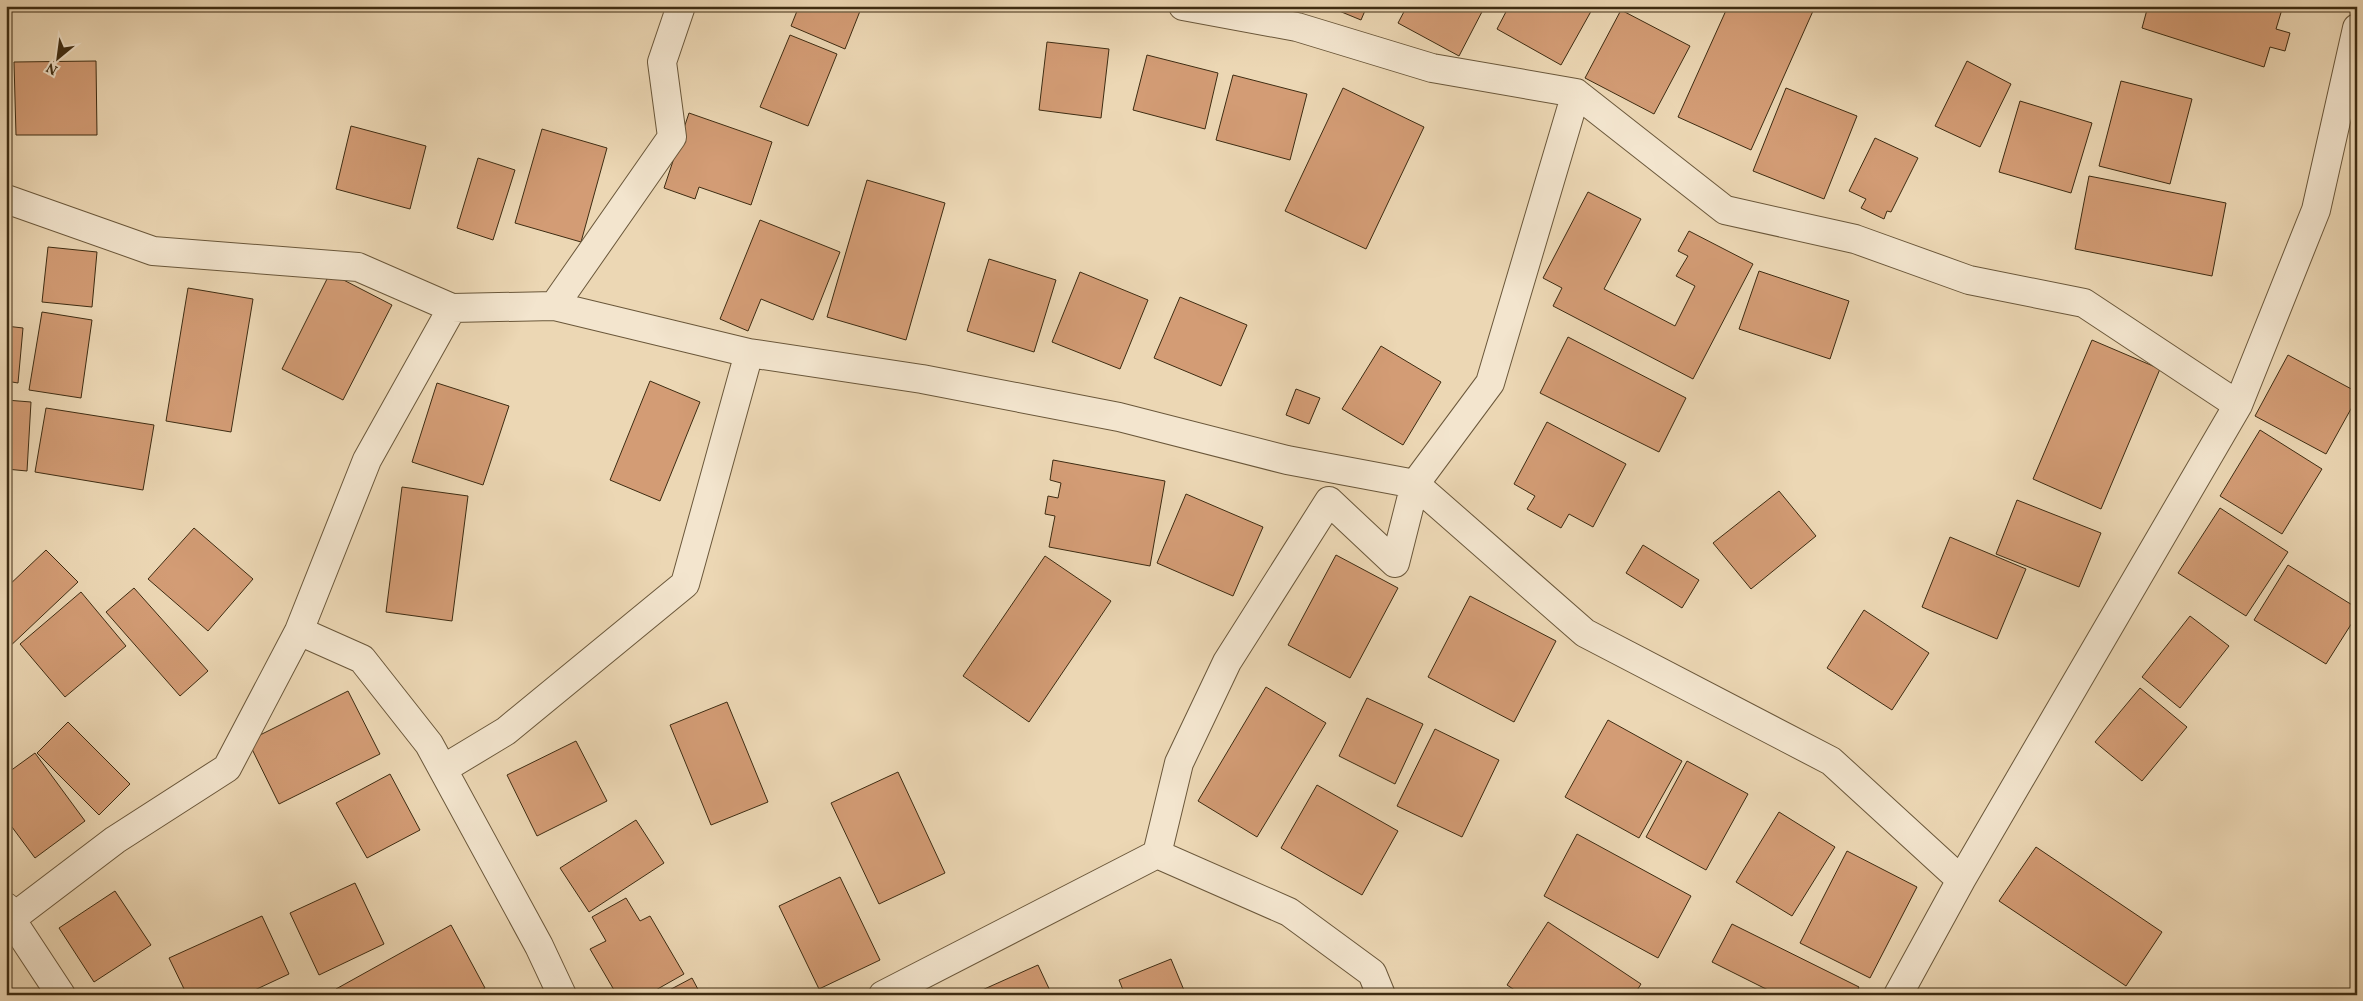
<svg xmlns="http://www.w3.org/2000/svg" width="2363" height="1001" font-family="Vollkorn,serif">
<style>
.building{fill:#d39c75;stroke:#3e2c12}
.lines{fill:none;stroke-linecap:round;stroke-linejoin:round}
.minor-casing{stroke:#6a573a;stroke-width:30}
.minor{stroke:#f3e5ce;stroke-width:28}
</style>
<rect width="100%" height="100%" fill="#ecd7b4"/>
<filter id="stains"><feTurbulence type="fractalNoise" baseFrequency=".004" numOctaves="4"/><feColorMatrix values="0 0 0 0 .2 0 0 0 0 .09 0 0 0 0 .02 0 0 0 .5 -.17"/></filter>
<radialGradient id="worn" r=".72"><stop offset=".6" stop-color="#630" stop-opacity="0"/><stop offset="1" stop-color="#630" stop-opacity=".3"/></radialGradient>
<!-- building -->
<path class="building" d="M799,6H862L845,49L791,26Z
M1327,6H1367L1361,20Z
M1407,6H1485L1459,56L1398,23Z
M1509,6H1594L1561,65L1497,29Z
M1728,6H1802L1813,11L1751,150L1678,117Z
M2148,6H2283L2276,29L2290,33L2285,51L2270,47L2264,67L2142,28Z
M1621,10L1690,46L1654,114L1585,78Z
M790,35L837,54L808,126L760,107Z
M1047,42L1109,49L1101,118L1039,110Z
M1147,55L1218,73L1205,129L1133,110Z
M96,61L97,135H16L14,62Z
M1967,61L2011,84L1980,147L1935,126Z
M1233,75L1307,94L1290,160L1216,140Z
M2357,78V120L2347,117Z
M2121,81L2192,99L2170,184L2099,166Z
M1343,88L1424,127L1366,249L1285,211Z
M1786,88L1857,116L1824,199L1753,171Z
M2020,101L2092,123L2071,193L1999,172Z
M689,113L772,142L751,205L699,187L695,199L664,188Z
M351,126L426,146L410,209L336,189Z
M542,129L607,148L581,242L515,223Z
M1875,138L1918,158L1891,212L1887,211L1884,219L1861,208L1866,199L1849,191Z
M478,158L515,170L493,240L457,228Z
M2089,176L2226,203L2212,276L2075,249Z
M867,180L945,203L906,340L827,317Z
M1588,192L1641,219L1604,289L1675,326L1695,286L1676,276L1688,256L1678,251L1689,231L1753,264L1693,379L1553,306L1562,288L1543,278Z
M760,220L840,252L813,320L761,299L748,331L720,319Z
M48,247L97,252L92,307L42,302Z
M989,259L1056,280L1034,352L967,331Z
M1759,271L1849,301L1830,359L1739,329Z
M1080,272L1148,300L1120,369L1052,342Z
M330,273L392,305L343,400L282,369Z
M188,288L253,299L231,432L166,421Z
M1180,297L1247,325L1221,386L1154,358Z
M42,312L92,320L81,398L29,390Z
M6,326L23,328L18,383L6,381Z
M1568,337L1686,398L1659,452L1540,393Z
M2092,340L2160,369L2101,509L2033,479Z
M1381,346L1441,382L1403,445L1342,409Z
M2288,355L2357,392V398L2326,454L2255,416Z
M650,381L700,402L660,501L610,480Z
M437,383L509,406L483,485L412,462Z
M1296,389L1320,398L1309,424L1286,415Z
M6,400L31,402L27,471L6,469Z
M46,408L154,425L143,490L35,472Z
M1547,422L1626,464L1593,527L1569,514L1561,528L1527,509L1535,496L1514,484Z
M2260,430L2322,469L2282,534L2220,496Z
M1053,460L1165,481L1150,566L1049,547L1055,516L1045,514L1048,496L1058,498L1061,483L1050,480Z
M402,487L468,496L452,621L386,612Z
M1779,491L1816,536L1751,589L1713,543Z
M1186,494L1263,527L1233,596L1157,563Z
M2017,500L2101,533L2079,587L1996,554Z
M2220,508L2288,552L2246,616L2178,573Z
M194,528L253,579L208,631L148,579Z
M1950,537L2026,569L1997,639L1922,607Z
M1643,545L1699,580L1682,608L1626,573Z
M46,550L78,582L6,650V588Z
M1336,555L1398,588L1350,678L1288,645Z
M1045,556L1111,601L1029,722L963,676Z
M2288,565L2357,608V615L2326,664L2254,620Z
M134,588L208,671L180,696L106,612Z
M81,592L126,646L65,697L20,644Z
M1470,596L1556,641L1514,722L1428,677Z
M1864,610L1929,653L1892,710L1827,668Z
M2190,616L2229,646L2180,708L2142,677Z
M1266,687L1326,723L1257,837L1198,801Z
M2140,688L2187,727L2142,781L2095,742Z
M348,691L380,754L279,804L248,741Z
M1367,698L1423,724L1395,784L1339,756Z
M727,702L768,802L711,825L670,725Z
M1608,720L1682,761L1639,838L1565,797Z
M68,722L130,784L99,815L37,753Z
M1435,729L1499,760L1462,837L1397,806Z
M576,741L607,801L537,836L507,775Z
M35,753L85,821L35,858L6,819V774Z
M1687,761L1748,794L1706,870L1646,837Z
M898,772L945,873L879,904L831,803Z
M390,774L420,830L367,858L336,803Z
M1317,785L1398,831L1362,895L1281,848Z
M1779,812L1835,847L1792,916L1736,882Z
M636,820L664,863L589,912L560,868Z
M1577,834L1691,896L1658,958L1544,896Z
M2036,847L2162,932L2126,986L1999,901Z
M1847,851L1917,887L1870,978L1800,943Z
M840,877L880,960L819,989L779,906Z
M355,883L384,944L319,975L290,913Z
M115,891L151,945L94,982L59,928Z
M626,898L640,921L650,916L684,974L647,995H617L590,949L606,941L592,917Z
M262,916L289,974L244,995H187L169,958Z
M1548,922L1641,984L1634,995H1522L1507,985Z
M1732,924L1859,987L1855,995H1778L1712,962Z
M451,925L485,988L473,995H339L336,989Z
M1171,959L1186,995H1125L1119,980Z
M1038,965L1052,995H971Z
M692,978L701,995H660Z"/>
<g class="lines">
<!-- minor casing -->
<g class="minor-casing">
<path id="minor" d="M1183,6L1297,27L1432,68L1576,93L1725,210L1855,239L1969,280L2084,303L2238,405
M6,199L153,251L358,267L452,308L554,306L749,353L922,379L1119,417L1287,460L1415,484L1585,633L1831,761L1961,880
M554,306L672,137L662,62L681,6
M299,631L362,659L429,744L539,946L562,995
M443,769L506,731L685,584L749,353
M1157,854L1289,912L1372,973L1381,995
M6,907L11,919L61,995
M11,919L115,840L227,768L299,631L367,460L452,308
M883,995L1157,854L1179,763L1227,662L1329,501L1395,563L1415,484L1490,383L1576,93
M1898,995L1961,880L2238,405L2316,210L2357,28"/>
</g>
<!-- minor -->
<use href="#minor" class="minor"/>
</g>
<!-- margin -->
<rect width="2363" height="1001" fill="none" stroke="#ecd7b4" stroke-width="25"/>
<rect x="8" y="8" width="2348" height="986" fill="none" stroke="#3e2c12" stroke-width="2.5"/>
<rect x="12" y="12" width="2338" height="976" fill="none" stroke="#3e2c12"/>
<!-- north arrow -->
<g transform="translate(58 58) rotate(209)" stroke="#f3e5ce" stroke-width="4" paint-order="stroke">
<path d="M0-4L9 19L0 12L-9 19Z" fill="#3e2c12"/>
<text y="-8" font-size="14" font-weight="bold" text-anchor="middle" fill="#3e2c12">N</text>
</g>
<rect width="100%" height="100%" filter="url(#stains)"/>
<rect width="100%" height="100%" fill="url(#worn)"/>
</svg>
